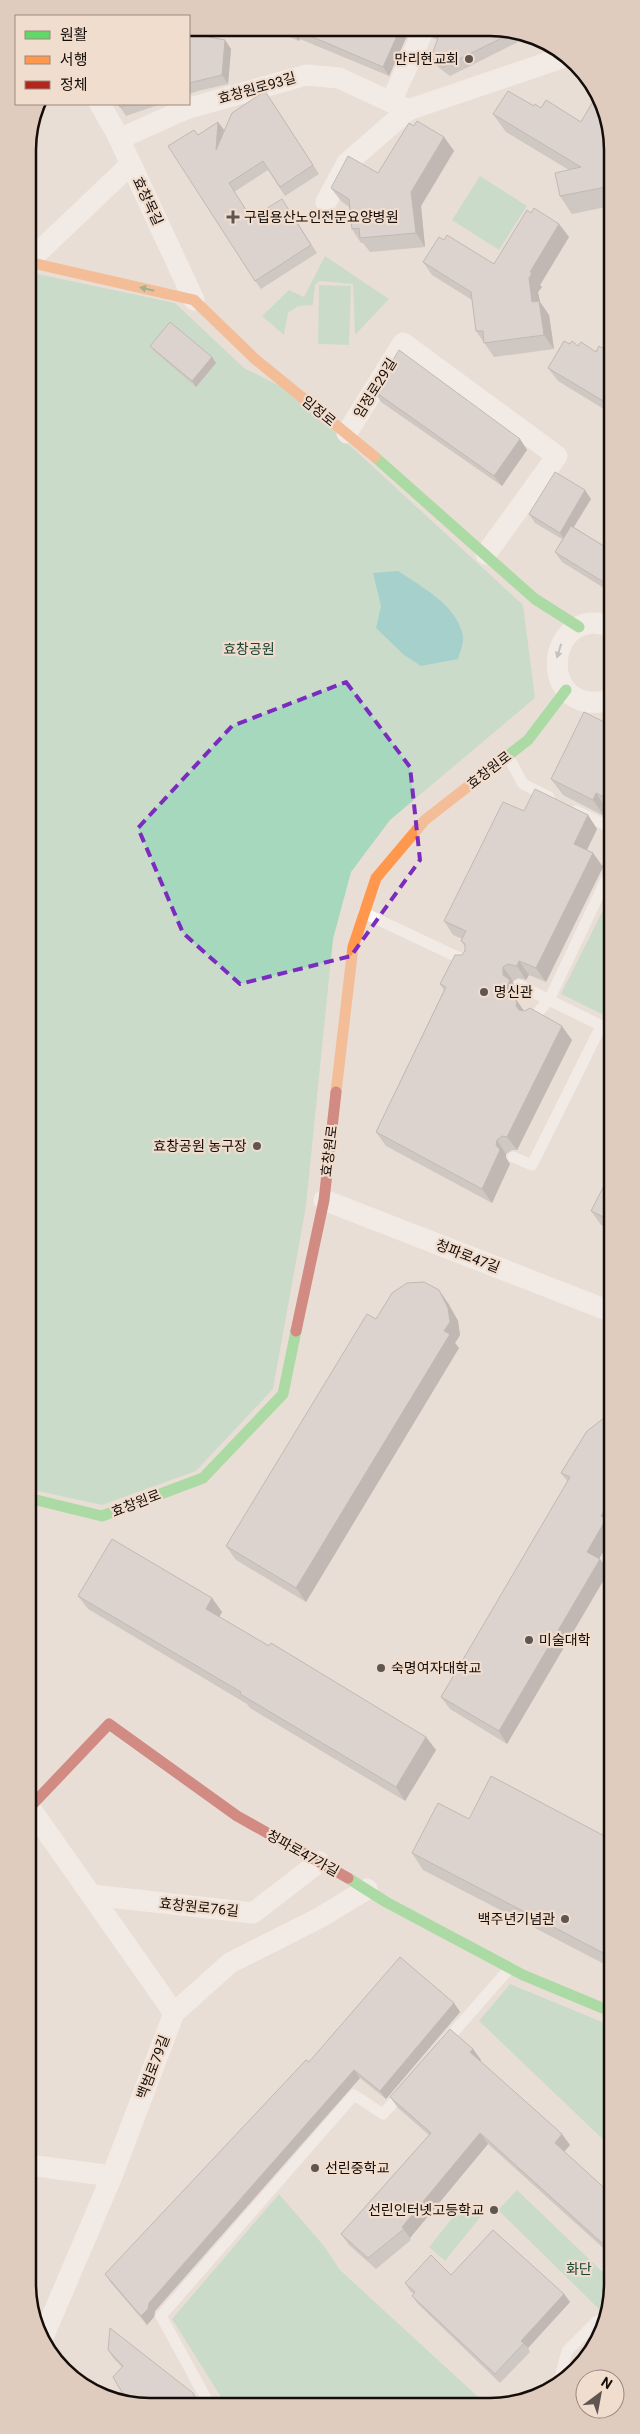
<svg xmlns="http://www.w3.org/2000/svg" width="640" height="2434" font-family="Roboto,'Noto Sans KR',sans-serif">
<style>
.green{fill:#a5d8bd}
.water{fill:#54bec0}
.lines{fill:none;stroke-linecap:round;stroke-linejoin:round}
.lane{stroke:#fcfaf9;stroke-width:11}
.street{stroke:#fcfaf9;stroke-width:21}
.fast{stroke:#63d668;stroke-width:11}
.slow{stroke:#ff974d;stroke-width:11}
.jam{stroke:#b3261e;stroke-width:11}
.wall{fill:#b0aaab}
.shaded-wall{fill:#908b8b}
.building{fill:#cdc6c7;stroke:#908b8b}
.oneway{fill:#3f7c3d}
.oneway2{fill:#9f9b99}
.marked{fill:none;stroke:#7b2cbf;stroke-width:4;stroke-dasharray:10 6;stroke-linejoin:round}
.poi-dot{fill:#5f5651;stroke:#f1ddce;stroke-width:2}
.labels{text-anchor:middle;stroke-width:4.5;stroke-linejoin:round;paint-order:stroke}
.poi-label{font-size:14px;fill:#140d09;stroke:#f1ddce;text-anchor:start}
.street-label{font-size:14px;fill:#140d09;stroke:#f1ddce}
.park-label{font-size:14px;fill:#184433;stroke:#f1ddce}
.rim{fill:none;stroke:#140d09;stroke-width:2.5}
</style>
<rect width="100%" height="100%" fill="#e9ded6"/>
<!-- green -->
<path class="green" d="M480,176L527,206L499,250L452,220Z
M325,256L389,299L355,335L353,284L320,281L315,285L313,305L298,306L288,313L284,335L262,316L289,290L304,297Z
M28,272L175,303L244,368L292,392L523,605L535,698L390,820L351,872L333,939L306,1206L273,1389L196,1471L102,1505L28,1489Z
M319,285L351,286L349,345L318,344Z
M612,892V1019L561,994Z
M510,1984L612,2026V2148L479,2021Z
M517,2190L612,2281L609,2305L602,2312L498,2210Z
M279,2194L324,2246L340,2270L487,2405L228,2404L221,2397L172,2319Z
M466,2201L482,2215L445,2261L429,2247Z"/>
<!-- water -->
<path class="water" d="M398,571C422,587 457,605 463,636C464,643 460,652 458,659L421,666L404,655L376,628L381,606L373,573Z"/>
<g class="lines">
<!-- lane -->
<path class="lane" d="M508,756L523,784L549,797
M576,811L612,828
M612,867L549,1000L612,1031
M364,913L468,962
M519,985L549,1000L533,1018
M513,1157L532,1165L601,1026
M444,2043L510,1968
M558,2385L567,2351L597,2321
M209,2404L161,2316L354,2095L383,2114L403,2092"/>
<!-- street -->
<path class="street" d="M391,102L424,29
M100,104L117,134L194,300
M119,139L186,109L306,75L339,78L408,110L567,56
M326,202L347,163L408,110
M28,262L131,164
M347,433L403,343L557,456L486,554
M612,627C545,601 533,720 612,700
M324,1200L612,1312
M28,1805L174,2013
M92,1895L253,1913L319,1862
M29,2165L112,2176
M44,2335L112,2176L174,2013L230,1963L321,1917L367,1889"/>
<!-- fast -->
<path class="fast" d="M375,457L535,599L579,627
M475,781L528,740L566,690
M28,1498L102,1516L203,1478L283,1394L296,1331
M348,1878L386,1902L523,1975L612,2012"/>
<!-- slow -->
<path class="slow" d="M28,262L194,300L255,359L375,457
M336,1092L353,947L376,878L425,820L475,781"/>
<!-- jam -->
<path class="jam" d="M296,1331L324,1200L336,1092
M28,1801L31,1806L109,1724L237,1816L348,1878"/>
</g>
<!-- wall -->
<path class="wall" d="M269,28L410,29L389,76L300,39L299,41Z
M427,29L514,30L530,36L450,76L438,67L431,58L438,40L433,38Z
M189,33L225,40L231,49L228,84L198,91L189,94Z
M265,91L319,174L285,196L268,170L234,192L252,218L288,208L317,253L261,289L255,281L198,135L218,122L224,130Z
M118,104H161L126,116Z
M534,106L541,108L581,122L611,134V206L572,214L560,196L569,170L506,132L493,114Z
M414,126L444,137L454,151L421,206L425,247L370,252L363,243H361L352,229L349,207L341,201L331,188L378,173Z
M531,213L559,224L569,237L540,285L542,287L538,292L540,302L549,315L554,349L494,357L476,331L472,300L432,275L423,262L444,240L494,264Z
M570,344L578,346L596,352L612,353V414L558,381L548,368Z
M150,346L212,357L216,363L196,387L154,351Z
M374,391L520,439L527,450L502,486L381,402Z
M591,499L574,527L612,551V593L562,562L555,552L562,539L535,523L529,514Z
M612,726V811L607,809L604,816L563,795L551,779Z
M524,811L588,815L597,829L587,850L593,853L603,867L546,982L529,975L526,980L518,978L513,981V983L520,994L517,1001L524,1011L572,1040L517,1150H512L506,1154V1158L510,1164L492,1203L386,1146L376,1132L444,990L440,984L465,951V946L461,941L463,939L453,935L444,921Z
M612,1170V1230L601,1225L591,1211Z
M448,1303L458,1321L460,1335L455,1343L459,1348L306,1602L236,1560L226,1546L376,1319Z
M587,1431L612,1527V1537L599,1558L609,1571L507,1744L450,1709L441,1697L568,1482L561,1473Z
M78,1596L212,1598L222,1612L219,1617L269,1646L426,1737L436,1750L405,1801L250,1708L247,1704L88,1609Z
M469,1819L612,1840V1968L423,1870L412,1853Z
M454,2003L460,2012L386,2099L360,2078L155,2311L154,2317L147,2325L111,2283L105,2274L309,2062Z
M473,2049L481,2060L480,2061L570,2145L564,2152L612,2195V2256L488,2144L410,2238L411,2240L376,2269L349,2245L341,2234L429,2135L398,2108L390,2097Z
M451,2275L564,2294L570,2302L528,2348L530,2352L500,2383L418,2304L412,2296L414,2294L410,2291L405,2283Z
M108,2350L199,2402L200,2404H131L123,2394L122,2367L114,2359Z"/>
<!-- shaded-wall -->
<path class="shaded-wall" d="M294,29L300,39L299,41L292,32Z
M400,29H410L389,76L383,67Z
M225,40L231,49L228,84L222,75Z
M218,122L224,130L216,150Z
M444,137L454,151L421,206L425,247L416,233L411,192Z
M559,224L569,237L540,285L542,287L538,292L540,302L549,315L554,349L544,335L532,302L529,278L530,272Z
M212,357L216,363L196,387L192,381Z
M520,439L527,450L502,486L494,476Z
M585,490L591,499L565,541L560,533Z
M612,573V593L605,583Z
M596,793L607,809L604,816L593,800Z
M588,815L597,829L583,858L574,844Z
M593,853L603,867L546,982L536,968Z
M519,961L529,975L526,980L517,966Z
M503,967L513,981V983L520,994L513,1008L504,994Z
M517,1001L527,1015L526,1020L516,1006Z
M562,1026L572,1040L517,1150L507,1137Z
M497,1140L506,1154V1158L510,1164L492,1203L482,1189L496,1145Z
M439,1290L448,1303L458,1321L460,1335L455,1343L459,1348L306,1602L296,1588L444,1331Z
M612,1497V1524L611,1526L612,1527V1537L596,1564L587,1552L601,1516Z
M600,1559L609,1571L507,1744L499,1731Z
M212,1598L222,1612L216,1623L206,1609Z
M426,1737L436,1750L405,1801L396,1787Z
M612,1945V1962L607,1955Z
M454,2003L460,2012L386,2099L380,2091Z
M473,2049L481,2060L478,2063L470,2052Z
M354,2070L360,2078L155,2311L154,2317L147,2325L141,2316L149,2303Z
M480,2133L488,2144L410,2238L402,2227Z
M562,2134L570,2145L562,2154L555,2143Z
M564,2294L570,2302L528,2348L521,2341Z
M193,2393L199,2402L200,2404H197Z"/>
<!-- building -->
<path class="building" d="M283,28L400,29L383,67L294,29L292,32Z
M427,29L514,30L516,31L443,67L431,58L439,35Z
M189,33L225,40L222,75L189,83Z
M265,91L313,165L280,187L263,161L229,183L251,218L282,199L311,245L255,281L168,146L194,130L198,135L218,122L216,150L232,113Z
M508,91L534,106L535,104L541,108L546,100L581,122L595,98L611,134V186L560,196L555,173L581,167L493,114Z
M118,104H129L120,107Z
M417,121L444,137L411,192L416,233L360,238L359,228L352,229L349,199L331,188L348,156L378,173L409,123L414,126Z
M534,208L559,224L530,272L532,273L529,278L532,302L539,301L544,335L484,343L483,331H476L471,292L423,262L439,237L444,240L447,235L494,264L527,210L531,213Z
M170,322L212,357L192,381L150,346Z
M564,341L570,344L572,341L578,346L581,342L596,352L599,346L612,353V409L610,405L548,368Z
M399,350L520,439L494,476L374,391Z
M612,444V462L609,457L606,447Z
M555,472L585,490L560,533L529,514Z
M571,526L612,551V573L605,583L555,552Z
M584,712L612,726V801L596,793L593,800L551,779Z
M535,789L588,815L574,844L593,853L536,968L519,961L517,966L508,964L503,967V975L510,980L504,994L517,1001L516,1006L519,1010L525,1011L530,1008L562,1026L507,1137L502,1136L497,1140L496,1145L500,1150L482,1189L376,1132L446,987L440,984L455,955H462L465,951V944L461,941L466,931L444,921L503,802L524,811Z
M612,1170V1221L591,1211Z
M424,1282L439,1290L448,1308L450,1322L444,1331L450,1334L296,1588L226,1546L367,1314L376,1319L392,1293L407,1283Z
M608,1415L612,1417V1497L601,1516L606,1519L587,1552L600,1559L499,1731L441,1697L570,1477L561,1473L587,1431Z
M112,1539L212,1598L206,1609L269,1646L271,1643L426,1737L396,1787L240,1694L241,1692L78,1596Z
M491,1776L612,1840V1945L607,1955L412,1853L438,1803L469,1819Z
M400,1957L454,2003L380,2091L354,2070L149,2303L148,2309L141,2316L105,2274L306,2060L309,2062Z
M450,2029L473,2049L470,2052L562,2134L555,2143L612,2195V2252L480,2133L402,2227L404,2229L368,2258L341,2234L431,2133L390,2097Z
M493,2230L564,2294L521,2341L524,2343L495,2374L412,2296L415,2292L405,2283L431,2255L451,2275Z
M110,2328L193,2393L197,2404H134L123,2394L113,2377L123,2366L108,2350Z"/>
<!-- one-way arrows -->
<defs><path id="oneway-solid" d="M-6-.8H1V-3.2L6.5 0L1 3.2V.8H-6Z" transform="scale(1.25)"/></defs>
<use class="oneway" href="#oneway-solid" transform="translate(147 289) rotate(-167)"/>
<use class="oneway2" href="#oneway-solid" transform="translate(559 651) rotate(107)"/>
<!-- marked area -->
<path d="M0 0H640V2434H0ZM346,682L410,767L420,860L351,956L240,984L183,933L138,828L232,726Z" fill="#e9ded6" fill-opacity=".55" fill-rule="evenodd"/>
<path class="marked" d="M346,682L410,767L420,860L351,956L240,984L183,933L138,828L232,726Z"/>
<!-- markers -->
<g class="poi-dot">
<circle cx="469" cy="59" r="5"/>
<path d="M230.5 209.5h5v5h5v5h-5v5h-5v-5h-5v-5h5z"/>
<circle cx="484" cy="992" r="5"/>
<circle cx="257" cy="1146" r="5"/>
<circle cx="529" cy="1640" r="5"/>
<circle cx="381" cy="1668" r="5"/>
<circle cx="565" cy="1919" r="5"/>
<circle cx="315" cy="2168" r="5"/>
<circle cx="494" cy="2210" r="5"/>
</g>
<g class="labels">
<!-- poi labels -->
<g class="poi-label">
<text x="459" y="64" text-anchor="end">만리현교회</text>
<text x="244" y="222">구립용산노인전문요양병원</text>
<text x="494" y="997">명신관</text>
<text x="247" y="1151" text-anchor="end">효창공원 농구장</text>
<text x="539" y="1645">미술대학</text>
<text x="391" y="1673">숙명여자대학교</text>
<text x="555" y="1924" text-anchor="end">백주년기념관</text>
<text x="325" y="2173">선린중학교</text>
<text x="484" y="2215" text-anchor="end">선린인터넷고등학교</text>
</g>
<!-- street labels -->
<g class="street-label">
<text transform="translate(257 88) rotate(-16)" y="5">효창원로93길</text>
<text transform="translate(148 201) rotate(65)" y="5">효창목길</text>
<text transform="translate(375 388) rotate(-58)" y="5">임정로29길</text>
<text transform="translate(319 411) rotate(39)" y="5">임정로</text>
<text transform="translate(489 770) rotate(-38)" y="5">효창원로</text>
<text transform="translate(329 1151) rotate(-83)" y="5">효창원로</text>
<text transform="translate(468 1256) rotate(21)" y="5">청파로47길</text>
<text transform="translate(136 1503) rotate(-21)" y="5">효창원로</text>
<text transform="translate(303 1853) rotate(29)" y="5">청파로47가길</text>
<text transform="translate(199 1907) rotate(6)" y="5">효창원로76길</text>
<text transform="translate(153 2067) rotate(-69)" y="5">백범로79길</text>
</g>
<!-- park labels -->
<g class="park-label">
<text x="249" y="654">효창공원</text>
<text x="579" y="2274">화단</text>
</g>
</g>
<!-- crop -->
<path d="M0 0H640V2434H0ZM150 36H490A114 114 0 0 1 604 150V2284A114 114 0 0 1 490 2398H150A114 114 0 0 1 36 2284V150A114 114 0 0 1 150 36Z" fill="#dfccbe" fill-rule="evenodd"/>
<path class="rim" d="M150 36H490A114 114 0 0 1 604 150V2284A114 114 0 0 1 490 2398H150A114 114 0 0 1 36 2284V150A114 114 0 0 1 150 36Z"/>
<!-- legend -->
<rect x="15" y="15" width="175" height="90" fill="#f1ddce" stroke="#998a7f"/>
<rect x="25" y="31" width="25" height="8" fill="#63d668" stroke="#998a7f"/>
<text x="60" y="40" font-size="15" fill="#140d09">원활</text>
<rect x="25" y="56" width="25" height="8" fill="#ff974d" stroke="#998a7f"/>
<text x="60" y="65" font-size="15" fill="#140d09">서행</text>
<rect x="25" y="81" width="25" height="8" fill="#b3261e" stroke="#998a7f"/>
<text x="60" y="90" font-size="15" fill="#140d09">정체</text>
<!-- north arrow -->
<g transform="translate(600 2394) rotate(32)"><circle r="24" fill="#f1ddce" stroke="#998a7f"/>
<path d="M0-4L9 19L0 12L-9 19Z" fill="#5f5651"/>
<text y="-8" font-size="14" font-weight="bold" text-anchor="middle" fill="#140d09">N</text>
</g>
</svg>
